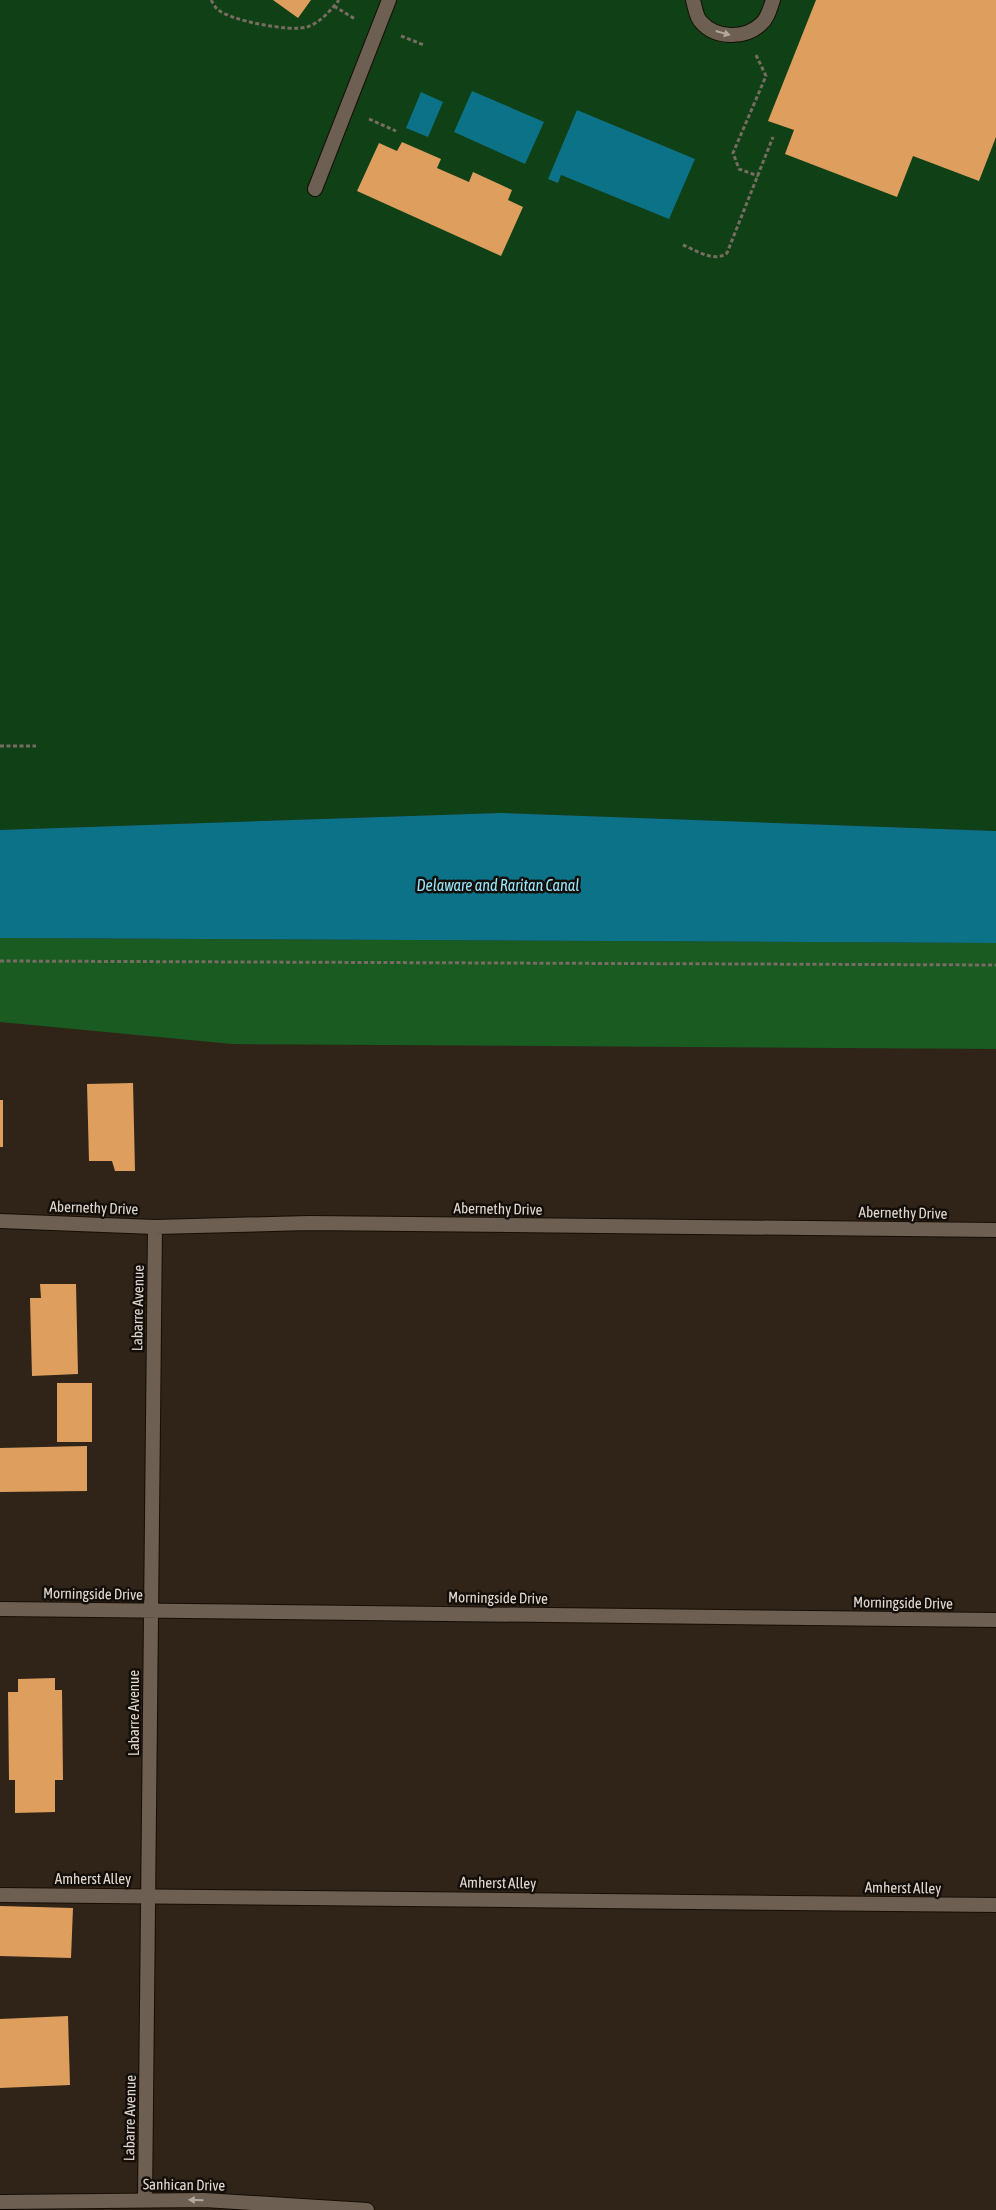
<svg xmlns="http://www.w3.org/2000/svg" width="996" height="2210" font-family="'Asap Condensed',sans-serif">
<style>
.green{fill:#104015}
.forest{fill:#195b21}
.water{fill:#0c7288}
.building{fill:#de9f5e}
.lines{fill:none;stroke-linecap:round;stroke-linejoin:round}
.service-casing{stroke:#170d04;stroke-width:16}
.minor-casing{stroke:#170d04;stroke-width:16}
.tertiary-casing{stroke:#170d04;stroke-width:16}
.path{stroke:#776c62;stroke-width:3;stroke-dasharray:4 2.5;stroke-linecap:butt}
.service{stroke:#6d6052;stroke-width:14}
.minor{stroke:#6d6052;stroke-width:14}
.tertiary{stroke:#6d6052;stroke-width:14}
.oneway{fill:#b3a99e}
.labels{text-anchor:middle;stroke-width:5;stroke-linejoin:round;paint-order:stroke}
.street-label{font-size:15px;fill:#e1d9d1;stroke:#140e09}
.water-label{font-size:16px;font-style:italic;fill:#97e7ff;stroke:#140e09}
</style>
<rect width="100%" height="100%" fill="#302418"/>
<!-- green -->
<path class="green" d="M0,0H996V831L500,813L0,830Z"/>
<!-- forest -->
<path class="forest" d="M0,938L996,943V1049L232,1044L0,1022Z"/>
<!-- water -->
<path class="water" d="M472,91L544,122L525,164L454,132Z
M421,92L443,102L428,137L406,128Z
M577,110L695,159L669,219L561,175L558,183L548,179Z
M500,813L996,831V943L0,938V830Z"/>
<!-- building -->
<path class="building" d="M273,0H311L298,18Z
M816,0H996V137L979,181L913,156L897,197L785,154L794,130L768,121Z
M402,142L441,159L437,168L469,182L473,172L512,190L508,200L523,207L501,256L357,191L379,143L397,151Z
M133,1083L135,1171H115L112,1161H89L87,1084Z
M0,1100H3V1147H0Z
M40,1284H76L78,1374L32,1376L30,1298H41Z
M57,1383H92V1442H57Z
M87,1446V1491L0,1492V1448Z
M55,1678V1690H62L63,1780H55V1812L15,1813V1780H9L8,1692H18V1679Z
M0,1906L73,1908L71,1958L0,1956Z
M68,2016L70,2085L0,2088V2019Z"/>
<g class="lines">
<!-- service casing -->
<g class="service-casing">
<path id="service" d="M693,0C695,7 696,17 701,22C716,39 745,39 761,24C768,18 770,8 773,0
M315,189L389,0
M0,1895L996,1905"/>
</g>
<!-- minor casing -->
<g class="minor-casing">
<path id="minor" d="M0,1221L155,1227L309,1223L996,1230
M0,1609L996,1620
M145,2200L155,1227"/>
</g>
<!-- tertiary casing -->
<g class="tertiary-casing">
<path id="tertiary" d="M0,2202L204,2200L367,2210"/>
</g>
<!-- path -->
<path class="path" d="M211,0C213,3 215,7 217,9C230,21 291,32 307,27C320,23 331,10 339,0
M334,6L355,19
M401,36L424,45
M756,55L766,76L733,153L739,169L758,176
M369,119L396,131
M683,245C696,250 714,263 727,253L773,137
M0,746H36
M0,961L996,965"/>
<!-- service -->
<use href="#service" class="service"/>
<!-- minor -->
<use href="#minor" class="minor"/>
<!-- tertiary -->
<use href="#tertiary" class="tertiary"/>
</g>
<!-- one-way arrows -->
<defs><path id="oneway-solid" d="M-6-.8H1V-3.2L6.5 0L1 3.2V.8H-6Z" transform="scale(1.25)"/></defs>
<g class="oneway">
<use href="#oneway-solid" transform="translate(723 33) rotate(16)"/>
<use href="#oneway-solid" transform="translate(196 2200) rotate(-179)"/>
</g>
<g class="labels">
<!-- street labels -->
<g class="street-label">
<text transform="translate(94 1208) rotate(2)" y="5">Abernethy Drive</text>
<text transform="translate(498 1209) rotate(1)" y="5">Abernethy Drive</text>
<text transform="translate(903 1213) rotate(1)" y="5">Abernethy Drive</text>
<text transform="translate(138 1308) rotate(-89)" y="5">Labarre Avenue</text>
<text transform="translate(93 1594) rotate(1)" y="5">Morningside Drive</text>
<text transform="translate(498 1598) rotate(1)" y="5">Morningside Drive</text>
<text transform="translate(903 1603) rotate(1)" y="5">Morningside Drive</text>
<text transform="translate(134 1713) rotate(-90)" y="5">Labarre Avenue</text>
<text x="93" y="1884">Amherst Alley</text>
<text transform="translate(498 1883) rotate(1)" y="5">Amherst Alley</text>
<text transform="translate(903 1888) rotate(1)" y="5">Amherst Alley</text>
<text transform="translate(130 2118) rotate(-89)" y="5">Labarre Avenue</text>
<text transform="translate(184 2185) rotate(1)" y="5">Sanhican Drive</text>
</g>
<!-- water labels -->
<g class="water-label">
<text x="498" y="891">Delaware and Raritan Canal</text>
</g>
</g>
</svg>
